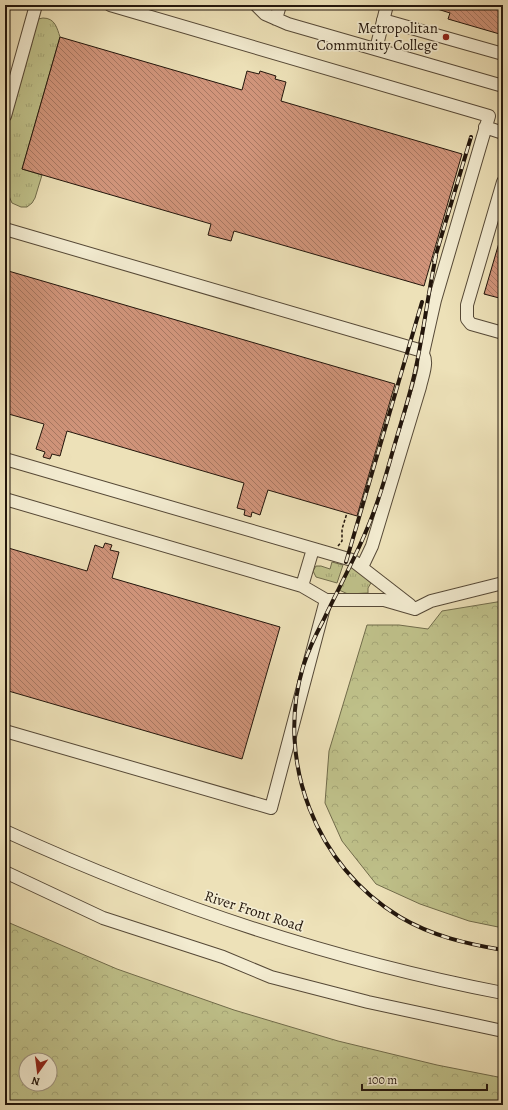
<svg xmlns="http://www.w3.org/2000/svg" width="508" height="1110" font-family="Alegreya,serif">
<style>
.grass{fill:url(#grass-tufts);stroke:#716c4b}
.forest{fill:url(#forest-crowns);stroke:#716c4b;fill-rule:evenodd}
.building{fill:url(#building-back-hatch);stroke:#23160c}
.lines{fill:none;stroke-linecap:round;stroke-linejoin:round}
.minor-casing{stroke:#564937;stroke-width:14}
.path{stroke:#23160c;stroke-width:1.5;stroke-dasharray:3 2;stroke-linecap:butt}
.minor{stroke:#f3ecd1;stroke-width:12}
.rail-casing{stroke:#23160c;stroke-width:4}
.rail{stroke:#f3ecd1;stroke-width:2.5;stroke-dasharray:8;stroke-linecap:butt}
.poi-dot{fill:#8f2418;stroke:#f3ecd1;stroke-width:1.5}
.labels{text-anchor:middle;stroke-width:3.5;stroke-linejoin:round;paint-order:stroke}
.poi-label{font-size:15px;fill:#23160c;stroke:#f3ecd1;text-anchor:end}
.street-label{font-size:15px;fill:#23160c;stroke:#f3ecd1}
</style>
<defs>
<pattern id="grass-tufts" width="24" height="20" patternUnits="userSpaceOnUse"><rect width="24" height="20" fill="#bfc18a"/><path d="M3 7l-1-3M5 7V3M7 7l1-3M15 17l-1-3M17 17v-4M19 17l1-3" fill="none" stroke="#a4a576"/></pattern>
<pattern id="forest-crowns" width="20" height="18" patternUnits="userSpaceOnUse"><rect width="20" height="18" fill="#bfc18a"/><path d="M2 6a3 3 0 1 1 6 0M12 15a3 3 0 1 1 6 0" fill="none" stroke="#a4a576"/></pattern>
<pattern id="building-back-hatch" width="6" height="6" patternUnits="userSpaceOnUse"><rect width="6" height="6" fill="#d0947a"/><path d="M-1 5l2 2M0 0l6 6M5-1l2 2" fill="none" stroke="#a87862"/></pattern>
</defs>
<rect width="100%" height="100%" fill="#ede1b8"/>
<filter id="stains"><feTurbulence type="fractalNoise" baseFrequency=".005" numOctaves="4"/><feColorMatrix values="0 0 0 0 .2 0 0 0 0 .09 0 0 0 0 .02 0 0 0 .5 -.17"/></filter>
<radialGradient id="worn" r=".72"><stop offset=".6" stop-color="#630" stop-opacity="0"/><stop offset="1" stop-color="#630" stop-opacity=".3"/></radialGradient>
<!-- grass -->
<path class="grass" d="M43,18C55,18 57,28 60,37L22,169L42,175L35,198L32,203L27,207H21L12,203L5,187V130L34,24L38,19Z
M332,562L343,565L337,583L316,577L313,571L316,566H321L330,569Z
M350,567L356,570L371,583L368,588V593L348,594L339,590Z"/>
<!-- forest -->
<path class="forest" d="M503,601V928L469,921L420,904L376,884L342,841L325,803L329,751L367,625H399L428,629L442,611Z
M5,921L117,969L234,1010L338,1041L437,1065L503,1078V1105H5ZM26,1060H50V1084H26Z"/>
<!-- building -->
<path class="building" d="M431,5H503V35L448,19L450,13L431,7Z
M60,37L242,90L247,71L259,74L260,71L276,76L275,79L286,82L281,101L462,154L424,286L234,231L231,241L208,235L211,224L22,169Z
M501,236L503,237V299L484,294Z
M5,270L395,384L357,516L268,490L260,515L252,512L251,517L244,515L245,510L237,508L244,483L67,431L60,456L52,454L50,459L43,457L45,452L36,449L44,424L5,413Z
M105,543L112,545L110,550L119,552L112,578L280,627L242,759L5,690V547L87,571L95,545L103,548Z"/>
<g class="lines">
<!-- minor casing -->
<g class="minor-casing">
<path id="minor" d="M110,5L489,116L435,300L423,353
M256,5L265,14L288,24L503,86
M276,19L280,5
M383,20L503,54
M376,49L387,5
M5,116L36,5
M485,127L503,133
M503,182L467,305V319L471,324L503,333
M5,229L419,350C431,358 422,376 420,387L372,546L362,567
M5,459L352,560L410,605
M5,499L302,586L326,600
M302,586L313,549
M415,609L431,601L503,583
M5,731L271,808L326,600H384L415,609
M5,831C164,904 331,960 503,993
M5,872L103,918L223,957L271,977L368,1002L503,1031"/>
</g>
<!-- path -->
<path class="path" d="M338,546L342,541V529L347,513"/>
<!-- minor -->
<use href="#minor" class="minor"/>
<!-- rail casing -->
<g class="rail-casing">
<path id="rail" d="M436,256C428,293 424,330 416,367C411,392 403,416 396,440C390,460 385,480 378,500C364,542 342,581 323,621C315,636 308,651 303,667C275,761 316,867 400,917C432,936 467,944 503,950
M434,261L471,137
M346,562L422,302"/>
</g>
<!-- rail -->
<use href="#rail" class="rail"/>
</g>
<!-- markers -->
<circle class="poi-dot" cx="446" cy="37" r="4"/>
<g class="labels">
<!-- poi labels -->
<g class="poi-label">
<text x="438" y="33">Metropolitan<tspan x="438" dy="17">Community College</tspan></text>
</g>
<!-- street labels -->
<g class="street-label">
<text transform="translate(254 911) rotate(18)" y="5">River Front Road</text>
</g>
</g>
<!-- margin -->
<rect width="508" height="1110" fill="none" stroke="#ede1b8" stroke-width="20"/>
<rect x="6" y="6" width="496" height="1098" fill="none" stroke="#23160c" stroke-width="2"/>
<rect x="10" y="10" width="488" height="1090" fill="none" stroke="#23160c"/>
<!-- north arrow -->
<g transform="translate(38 1072) rotate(194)"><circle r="19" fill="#f3ecd1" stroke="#a09682"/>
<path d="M0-3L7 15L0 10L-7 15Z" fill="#8f2418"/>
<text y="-6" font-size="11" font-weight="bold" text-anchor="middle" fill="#23160c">N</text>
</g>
<!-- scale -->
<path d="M362 1084v6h125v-6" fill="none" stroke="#23160c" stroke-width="2"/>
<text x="368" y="1084" font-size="12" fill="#23160c" stroke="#f3ecd1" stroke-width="3" paint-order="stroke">100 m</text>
<rect width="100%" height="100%" filter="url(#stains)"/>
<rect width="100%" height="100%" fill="url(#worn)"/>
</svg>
